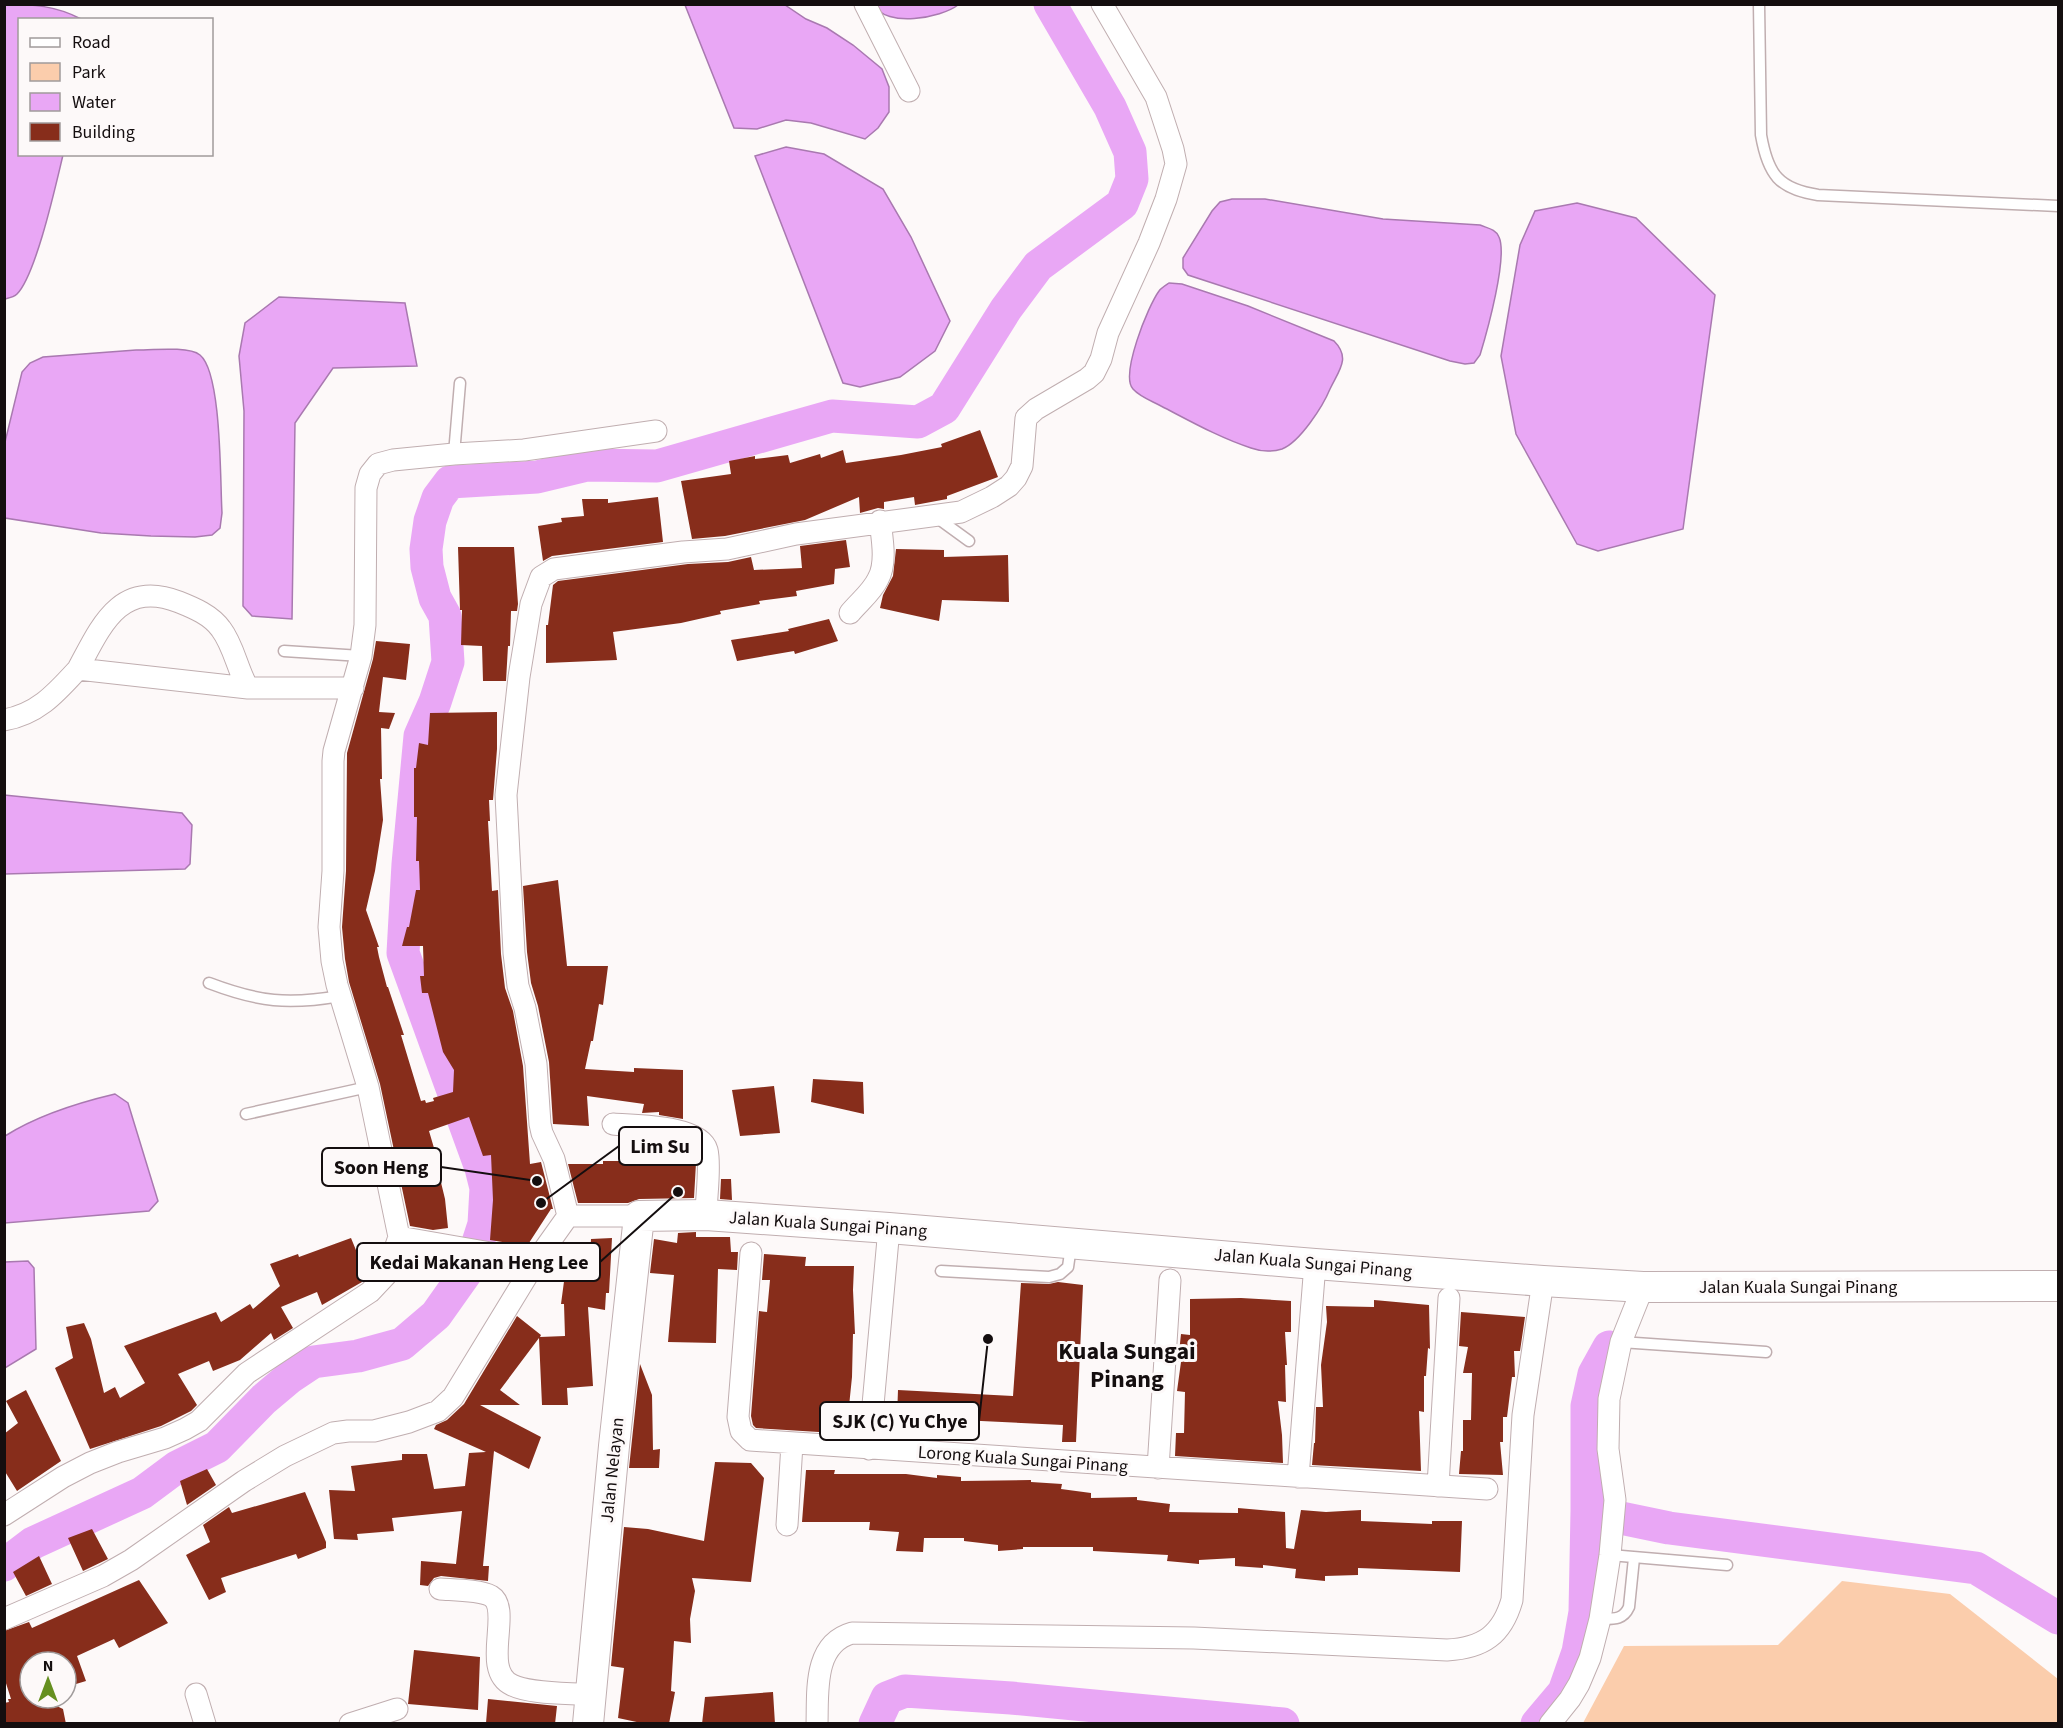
<svg xmlns="http://www.w3.org/2000/svg" width="2063" height="1728" font-family="'Source Sans 3',sans-serif">
<style>
.green{fill:#fbcdac}
.water{fill:#e9a7f5;stroke:#a979b0;stroke-width:1.5}
.lines{fill:none;stroke-linecap:round;stroke-linejoin:round}
.river{stroke:#e9a7f5;stroke-width:33}
.building{fill:#872d1b}
.lane-casing{stroke:#c0aeb0;stroke-width:13}
.street-casing{stroke:#c0aeb0;stroke-width:23}
.secondary-casing{stroke:#c0aeb0;stroke-width:32}
.lane{stroke:#fff;stroke-width:10}
.street{stroke:#fff;stroke-width:21}
.secondary{stroke:#fff;stroke-width:30}
.labels{text-anchor:middle;stroke-width:6;stroke-linejoin:round;paint-order:stroke}
.street-label{font-size:18px;fill:#140e0f;stroke:#fdf9f9}
.district-label{font-size:24px;font-weight:bold;fill:#140e0f;stroke:#fdf9f9}
.leader{fill:none;stroke:#140e0f;stroke-width:2}
.callout-dot{fill:#140e0f;stroke:#fdf9f9;stroke-width:2}
.callout{fill:#fdf9f9;stroke:#140e0f;stroke-width:2}
.callout-label{font-size:20px;text-anchor:middle;font-weight:bold;fill:#140e0f}
</style>
<rect width="100%" height="100%" fill="#fdf9f9"/>
<!-- green -->
<path class="green" d="M1842,1581L1950,1594L2058,1679V1723H1583L1624,1646L1778,1645Z"/>
<!-- water -->
<path class="water" d="M5,4C32,4 57,6 81,19L20,20V154L63,155C56,184 36,275 17,294C14,297 9,298 5,299Z
M685,5H785L806,19L827,28L853,45L882,69L889,87V112L878,128L865,139L811,123L786,120L757,129L734,128Z
M874,5H958C941,18 886,28 874,5Z
M786,147L824,154L883,189L911,237L950,321L935,351L900,377L860,387L843,383L755,156Z
M1232,199H1265L1383,219L1480,225C1487,228 1496,229 1499,237C1508,257 1487,332 1480,355L1474,363L1465,364L1450,361L1188,275L1183,268V258L1212,211L1220,202Z
M1577,203L1636,218L1715,295L1683,529L1598,551L1577,544L1516,434L1501,356L1520,245L1535,211Z
M1169,283L1182,284L1248,306L1334,341C1351,358 1339,370 1330,389C1323,406 1300,442 1282,449C1272,452 1262,452 1251,448C1220,438 1190,421 1161,406C1152,401 1140,397 1133,389C1120,375 1148,306 1159,291C1161,288 1166,285 1169,283Z
M279,297L405,303L417,366L333,368L295,423L292,619L252,616L243,606L244,411L239,356L245,323Z
M136,350C151,350 189,346 200,355C222,373 220,482 222,513L220,528L212,535L195,537L151,536L101,533L5,518V442L22,372L30,363L43,357Z
M4,795L182,813L192,825L190,864L185,869L5,874Z
M115,1094L128,1103L158,1201L149,1211L5,1223V1136C38,1115 77,1103 115,1094Z
M28,1261L34,1268L36,1349L5,1368V1262Z"/>
<g class="lines">
<!-- river -->
<path class="river" d="M1587,1511L1669,1528L1976,1568L2058,1618
M4,1565L33,1543L142,1493L177,1467L217,1447L264,1399L289,1378L313,1362L358,1356L402,1344L436,1315L470,1267L484,1224L486,1188L481,1168L403,953L408,864L420,736L435,702L448,662L445,616L435,598L427,567L426,549L430,521L438,498L450,482L537,477L587,465L657,466L832,416L918,422L944,408L1006,309L1038,266L1122,204L1132,179L1130,152L1110,107L1050,4
M875,1724L887,1698L905,1691L1011,1698L1283,1724
M1537,1724L1564,1692L1578,1652L1585,1612L1587,1511V1406L1594,1374L1609,1347"/>
</g>
<!-- building -->
<path class="building" d="M980,430L998,477L947,496V499L915,505L914,497L884,502V509L878,508L860,513L859,497L805,520L725,536L692,539L681,481L731,474L729,461L755,456V459L788,455L790,463L820,454L821,458L843,450L846,463L901,455L942,447L941,444Z
M658,497L663,542L552,556L543,561L538,526L562,522L561,518L584,516L582,499H608V503Z
M846,540L850,567L835,569L834,584L796,591L797,596L759,601L760,604L720,611L721,614L681,623L613,632L617,660L546,663V625H548L553,585L558,581L688,564L728,562L751,557L754,570L802,568L800,546Z
M458,547H514L518,604L517,611H511L510,646H508L506,681H483L482,646L461,645L462,610H460Z
M896,549L944,550V557L1008,555L1009,602L942,600L939,621L880,608L883,595L893,576Z
M829,619L838,641L795,654L794,651L737,661L731,640L789,631L788,629Z
M376,641L410,644L406,680L383,677L379,712L395,713L389,729L381,728L382,779H380L383,820L375,871L366,910L379,947H377L379,957L387,987H388L404,1035H401L421,1101L425,1100L426,1103L434,1101L433,1098L453,1092L454,1070L443,1052L428,993H422L420,976H424L423,946H402L407,927H409L416,890H420L419,861H416L417,817H414V768H416L419,743L428,745L430,713L497,712V749L493,800H489L490,821H488L492,891L498,890L501,954L505,988L513,1011L523,1066L530,1164L541,1162L553,1209H551L527,1246L490,1240L493,1200L491,1155L483,1156L469,1117L429,1131L439,1165L437,1166L445,1199L448,1228L433,1230L410,1226L380,1084L349,982L345,959L342,927L346,871L347,753L373,659Z
M558,880L567,966H608L603,1005L599,1004L593,1041H591L585,1069L634,1072V1068L683,1070V1119L659,1115V1112L642,1113L644,1104L587,1096L589,1126L553,1124L549,1062L538,1006L531,983L527,952L523,886Z
M813,1079L863,1082L864,1114L811,1102Z
M774,1086L780,1133L740,1136L732,1090Z
M633,1146H650V1162L696,1163L694,1198L639,1199L628,1203H578L568,1164H603V1161H632Z
M721,1179H731L732,1200L720,1199Z
M696,1232V1237H730L731,1252H738L737,1270L718,1269L716,1343L668,1342L674,1275L650,1273L654,1239L677,1243L678,1233Z
M351,1238L367,1277L362,1282L322,1305L317,1292L281,1307L293,1328L274,1340L271,1333L240,1360L213,1371L209,1361L178,1374L197,1405L191,1411L161,1426L90,1449L55,1368L73,1358L66,1327L84,1323L91,1339L104,1393L115,1387L120,1398L145,1383L124,1346L216,1312L221,1322L250,1304L253,1309L280,1286L270,1264L298,1254L299,1257Z
M612,1238L609,1293H606L605,1310L588,1307L593,1386L567,1388L568,1405H542L539,1338L500,1390L520,1405H480L541,1437L529,1469L494,1451L483,1566H489L488,1581L441,1576L434,1578L428,1586L420,1585L421,1561L456,1564L462,1511L392,1518L394,1531L357,1534L358,1540L334,1539L329,1490L355,1491L351,1466L402,1460V1454H427L434,1489L465,1486L469,1453L486,1452L434,1429L436,1425L447,1420L464,1404L517,1316L541,1335L540,1337L565,1336L564,1304H561L565,1274L580,1275L581,1259H590L591,1239Z
M764,1254L806,1257L805,1266H854L853,1290L855,1334H853L852,1377L848,1416L835,1433L756,1428L753,1425L751,1416L759,1311L767,1312L770,1280H762Z
M1058,1282L1083,1285L1076,1442H1062L1063,1425L897,1417L898,1390L1013,1396L1021,1283L1049,1284Z
M1241,1298L1291,1301V1332H1285L1287,1365H1285L1286,1402L1278,1401L1282,1435L1283,1463L1175,1456L1176,1433H1184L1185,1392L1177,1391L1181,1362H1178L1181,1334L1190,1335V1299Z
M1374,1300L1429,1305L1430,1349L1428,1348L1426,1376H1424V1412L1419,1411L1421,1471L1312,1465L1314,1443H1315L1316,1407H1323L1321,1365L1327,1322L1326,1306L1374,1307Z
M1461,1312L1525,1317L1520,1351H1514L1515,1377H1512L1507,1417H1503V1442H1500L1503,1475L1459,1474L1461,1451H1463V1420H1471L1472,1373H1463L1468,1347L1459,1346Z
M640,1364L652,1395L653,1450L660,1449L659,1468H629Z
M26,1390L61,1461L17,1491L4,1470V1434L18,1423L6,1401Z
M715,1462L751,1463L764,1478L751,1582L692,1578L695,1591L690,1619L691,1643L674,1641L671,1691L675,1692L669,1724H646L618,1718L624,1668L611,1666L624,1527L648,1529L704,1541Z
M207,1469L216,1485L187,1505L180,1481Z
M806,1470H835L834,1474H906L937,1478V1475L961,1477V1481L1031,1480V1482L1062,1484L1061,1489L1091,1493V1498L1137,1497V1500L1170,1504L1169,1512L1238,1513V1508L1285,1512L1286,1548L1294,1549L1301,1510L1326,1512L1361,1510V1521L1432,1524V1521H1462L1460,1572L1358,1568V1575L1325,1576V1581L1295,1578L1296,1569L1263,1565V1568L1235,1566V1558L1199,1560V1564L1167,1561L1168,1555L1093,1551V1547H1023V1549L998,1551V1545L964,1541V1538H924L923,1552L896,1551L899,1532L869,1530L870,1522H802Z
M305,1492L326,1542V1548L298,1559L296,1554L221,1578L226,1592L209,1600L186,1555L210,1542L203,1525L229,1507L232,1513Z
M92,1529L108,1559L83,1571L68,1538Z
M39,1556L52,1584L26,1596L13,1572Z
M139,1580L168,1623L119,1648L114,1639L77,1656L86,1681L66,1687V1662H30V1698H40L63,1709L66,1724H4V1703L9,1702L8,1699H11L4,1677V1631L29,1622L32,1628Z
M414,1650L480,1657L478,1710L408,1704Z
M773,1692L775,1724H702L705,1697Z
M488,1699L557,1706L555,1724L486,1723Z"/>
<g class="lines">
<!-- lane casing -->
<g class="lane-casing">
<path id="lane" d="M1759,4L1761,135C1768,175 1779,189 1818,195L2058,206
M454,454L460,383
M936,517L969,541
M284,651L361,656
M209,983C259,1002 288,1005 340,996
M246,1114L368,1087
M941,1271L1049,1277L1060,1274L1068,1267L1071,1246
M1621,1342L1766,1352
M1610,1555L1727,1565
M1600,1619C1614,1619 1623,1620 1629,1607L1634,1558"/>
</g>
<!-- street casing -->
<g class="street-casing">
<path id="street" d="M865,4L909,91
M850,613C859,602 872,592 878,579C887,563 882,538 880,521
M78,669C101,626 120,579 179,602C194,608 211,615 221,629C234,646 237,669 248,688
M4,720C38,714 56,693 78,669L248,688H353
M613,1124C634,1126 700,1125 707,1150C711,1166 706,1198 706,1215
M568,1216H639
M399,1237L368,1087L337,985L332,961L329,927L333,871V761L334,751L361,656L365,625L366,488L370,474L378,464L393,460L454,454L524,450L656,431
M751,1253L738,1417L741,1431L750,1440L1487,1489
M869,1449L889,1228
M1158,1468L1170,1280
M1298,1477L1315,1264
M1438,1486L1449,1298
M4,1515L63,1477L90,1463L118,1452L165,1438L185,1429L199,1421L247,1373L370,1292L386,1275L399,1237L536,1261
M787,1525L792,1444
M440,1589C453,1590 480,1590 491,1596C513,1609 480,1670 512,1685C529,1694 570,1693 591,1695
M4,1619L103,1576L131,1560L244,1481L285,1456L333,1433L348,1431H374L409,1422L438,1411L453,1397L536,1261L568,1216L554,1159L542,1133L540,1124L536,1064L525,1008L518,986L514,953L506,795L519,677L531,604L541,577L554,569L683,552L727,549L796,534L961,512L992,497L1009,486L1016,478L1022,466L1026,418L1036,409L1087,379L1094,373L1101,359L1108,333L1149,243L1166,199L1176,164L1173,149L1156,97L1102,4
M196,1694L205,1724
M350,1724L397,1709
M817,1724C818,1692 813,1644 852,1633L1194,1638L1447,1650C1483,1648 1502,1635 1512,1600L1523,1415L1543,1281
M1550,1724L1570,1699L1579,1684L1590,1658L1600,1619L1610,1555L1615,1500L1608,1449L1609,1399L1621,1342L1643,1287"/>
</g>
<!-- secondary casing -->
<g class="secondary-casing">
<path id="secondary" d="M588,1724L614,1446L639,1216L706,1215L889,1228L1315,1264L1543,1281L1643,1287L2058,1286"/>
</g>
<!-- lane -->
<use href="#lane" class="lane"/>
<!-- street -->
<use href="#street" class="street"/>
<!-- secondary -->
<use href="#secondary" class="secondary"/>
</g>
<g class="labels">
<!-- street labels -->
<g class="street-label">
<text transform="translate(828 1224) rotate(4)" y="6">Jalan Kuala Sungai Pinang</text>
<text transform="translate(1313 1263) rotate(5)" y="6">Jalan Kuala Sungai Pinang</text>
<text x="1798" y="1293">Jalan Kuala Sungai Pinang</text>
<text transform="translate(1023 1459) rotate(4)" y="6">Lorong Kuala Sungai Pinang</text>
<text transform="translate(612 1470) rotate(-84)" y="6">Jalan Nelayan</text>
</g>
<!-- district labels -->
<g class="district-label">
<text x="1127" y="1359">Kuala Sungai<tspan x="1127" dy="28">Pinang</tspan></text>
</g>
</g>
<!-- callouts -->
<path class="leader" d="M541 1203L619 1146M537 1181L441 1167M678 1192L600 1262M988 1339L979 1421"/>
<g class="callout-dot">
<circle cx="541" cy="1203" r="6"/>
<circle cx="537" cy="1181" r="6"/>
<circle cx="678" cy="1192" r="6"/>
<circle cx="988" cy="1339" r="6"/>
</g>
<g class="callout">
<rect x="619" y="1127" width="83" height="38" rx="6"/>
<rect x="322" y="1148" width="119" height="38" rx="6"/>
<rect x="357" y="1243" width="243" height="38" rx="6"/>
<rect x="820" y="1402" width="159" height="38" rx="6"/>
</g>
<g class="callout-label">
<text x="660" y="1153">Lim Su</text>
<text x="381" y="1174">Soon Heng</text>
<text x="479" y="1269">Kedai Makanan Heng Lee</text>
<text x="900" y="1428">SJK (C) Yu Chye</text>
</g>
<!-- border -->
<rect width="2063" height="1728" fill="none" stroke="#140e0f" stroke-width="12"/>
<!-- legend -->
<rect x="18" y="18" width="195" height="138" fill="#fdf9f9" stroke="#a09b9b" stroke-width="1.5"/>
<rect x="30" y="38" width="30" height="9" fill="#ffffff" stroke="#a09b9b" stroke-width="1.5"/>
<text x="72" y="48" font-size="18" fill="#140e0f">Road</text>
<rect x="30" y="63" width="30" height="18" fill="#fbcdac" stroke="#a09b9b" stroke-width="1.5"/>
<text x="72" y="78" font-size="18" fill="#140e0f">Park</text>
<rect x="30" y="93" width="30" height="18" fill="#e9a7f5" stroke="#a09b9b" stroke-width="1.5"/>
<text x="72" y="108" font-size="18" fill="#140e0f">Water</text>
<rect x="30" y="123" width="30" height="18" fill="#872d1b" stroke="#a09b9b" stroke-width="1.5"/>
<text x="72" y="138" font-size="18" fill="#140e0f">Building</text>
<!-- north arrow -->
<g transform="translate(48 1680)"><circle r="28" fill="#fdf9f9" stroke="#a09b9b" stroke-width="1.5"/>
<path d="M0-4.5L10 22L0 15L-10 22Z" fill="#658f20"/>
<text y="-9" font-size="16" font-weight="bold" text-anchor="middle" fill="#140e0f">N</text>
</g>
</svg>
